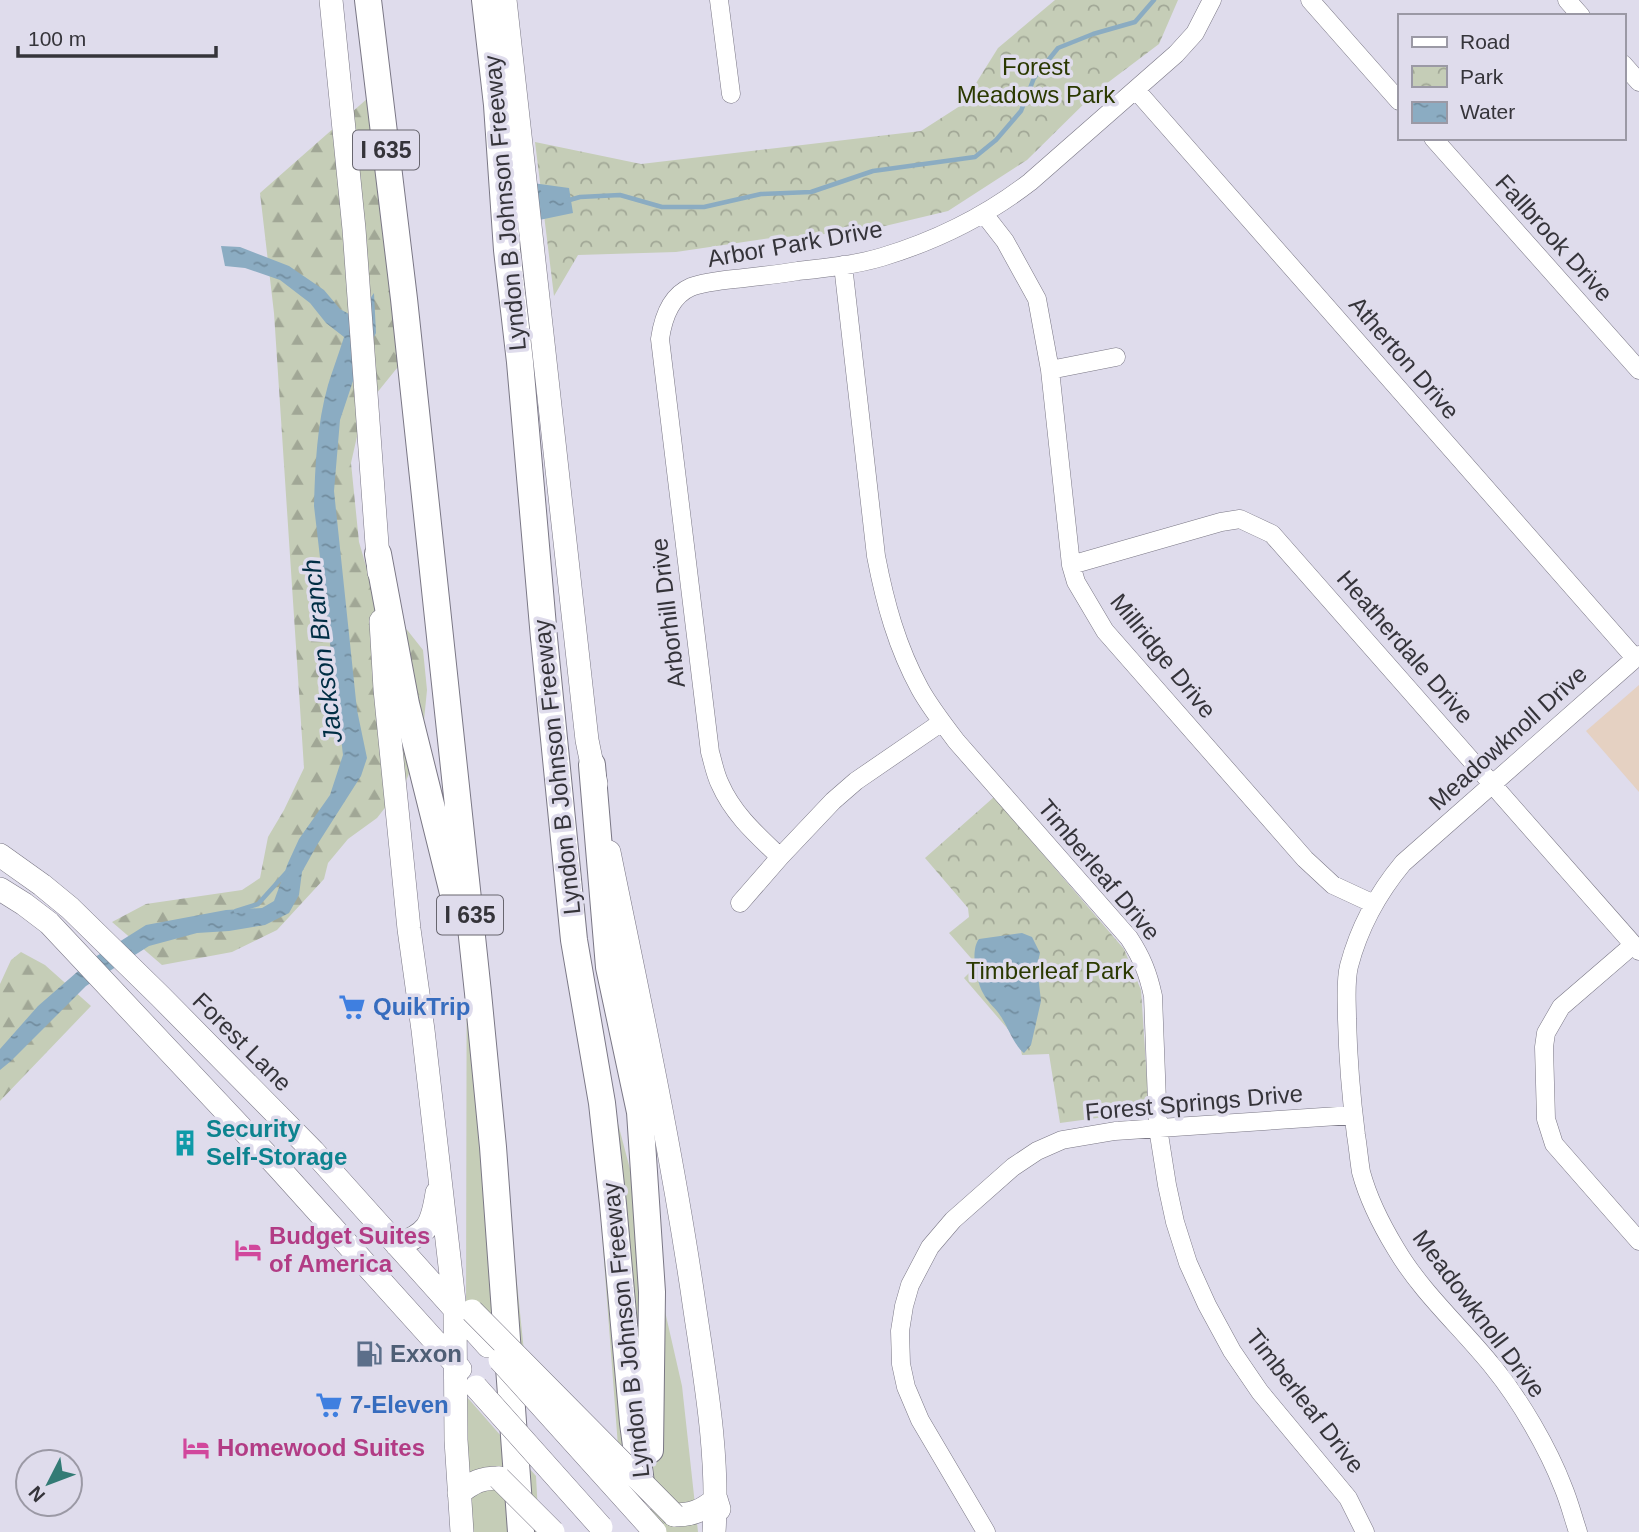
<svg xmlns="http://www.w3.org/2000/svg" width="1639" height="1532" font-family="Arial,sans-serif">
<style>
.education{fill:#e5d1c2}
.grass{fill:#c5cdb7}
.forest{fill:url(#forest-firs)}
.park{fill:url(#park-crowns)}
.water{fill:url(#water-ripples)}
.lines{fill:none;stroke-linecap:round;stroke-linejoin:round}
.stream{stroke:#8bacc2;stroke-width:4.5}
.minor-casing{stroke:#7a7785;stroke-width:19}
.major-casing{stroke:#7a7785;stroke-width:24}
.highway-casing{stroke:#7a7785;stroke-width:28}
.minor{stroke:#fff;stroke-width:18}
.major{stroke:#fff;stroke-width:23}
.highway{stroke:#fff;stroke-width:26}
.major-bridge-casing{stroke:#7a7785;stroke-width:24;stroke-linecap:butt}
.major-bridge{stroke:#fff;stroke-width:23}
.labels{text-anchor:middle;stroke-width:7;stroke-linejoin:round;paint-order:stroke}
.shield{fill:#dfdcec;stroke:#68666f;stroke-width:2}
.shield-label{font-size:23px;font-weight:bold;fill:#35343a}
.park-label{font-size:24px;fill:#2b3901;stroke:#dfdcec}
.street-label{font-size:24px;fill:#35343a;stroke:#dfdcec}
.shop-label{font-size:24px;font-weight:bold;fill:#366cbe;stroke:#dfdcec;text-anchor:start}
.culture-label{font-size:24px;font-weight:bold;fill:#0d838f;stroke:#dfdcec;text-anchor:start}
.hotel-label{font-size:24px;font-weight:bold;fill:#b23c85;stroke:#dfdcec;text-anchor:start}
.service-label{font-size:24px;font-weight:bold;fill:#4e5e75;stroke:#dfdcec;text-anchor:start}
.water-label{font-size:26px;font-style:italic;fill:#002e44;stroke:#dfdcec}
</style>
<defs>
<pattern id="forest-firs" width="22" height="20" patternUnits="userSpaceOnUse" patternTransform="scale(1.75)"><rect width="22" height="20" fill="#c5cdb7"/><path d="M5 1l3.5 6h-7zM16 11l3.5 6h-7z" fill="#a1a796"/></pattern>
<pattern id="park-crowns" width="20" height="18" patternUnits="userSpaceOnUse" patternTransform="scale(1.75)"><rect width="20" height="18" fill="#c5cdb7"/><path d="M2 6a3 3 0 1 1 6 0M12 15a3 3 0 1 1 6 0" fill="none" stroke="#a1a796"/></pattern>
<pattern id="water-ripples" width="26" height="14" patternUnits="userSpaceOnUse" patternTransform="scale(1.75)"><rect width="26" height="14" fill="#8bacc2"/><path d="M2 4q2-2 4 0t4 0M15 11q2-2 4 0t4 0" fill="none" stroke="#728d9f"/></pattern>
</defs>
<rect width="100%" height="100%" fill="#dfdcec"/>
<!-- education -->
<path class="education" d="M1639,685V792L1586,731Z"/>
<!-- grass -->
<path class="grass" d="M467,837L504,1156L527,1381L466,1317Z
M584,995L649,1241L682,1386L698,1532H664L621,1486Z
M460,1389L536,1476L539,1532H471Z"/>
<!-- forest -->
<path class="forest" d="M368,98L406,357L363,410L351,463L359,542L375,597L408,631L423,650L427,690L422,741L406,781L377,818L348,839L328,863L324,879L277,930L232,952L162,965L112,922L146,904L242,890L260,878L268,837L284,810L304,768L274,313L260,193Z
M21,952L45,965L91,1006L0,1101V984L11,960Z"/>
<!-- park -->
<path class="park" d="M1055,0H1178L1159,44L1098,90L1027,160L948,211L864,231L771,238L676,252L578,255L554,296L535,142L641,164L921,131L963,104L998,48Z
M994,797L1124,949L1141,990L1149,1111L1060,1123L1049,1054L1022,1055L1019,1042L964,978L977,965L949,933L969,917L968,908L925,858Z"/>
<!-- water -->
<path class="water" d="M518,181L569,188L573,213L525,223Z
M221,246L240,247L289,266L324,290L340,309L356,318L374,293L376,333L354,378L340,420L334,491L357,710L367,758L361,776L317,845L302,872L299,895L289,913L265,925L229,931L197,933L149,946L86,986L11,1061L0,1070V1049L38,1006L92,959L146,925L226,910L262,908L274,901L288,863L299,839L330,795L343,755L314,506C315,465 317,424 328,385C333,369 339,353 344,337L326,323L310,303L280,280L245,268L225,266Z
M1022,933L1032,937L1040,953L1037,966L1041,1001L1031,1045L1024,1053C1015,1046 1009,1030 1003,1020C998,1010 988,1003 983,993C976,980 970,950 979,939Z"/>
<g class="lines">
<!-- stream -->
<path class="stream" d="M566,201L580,197L620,195L662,207H704L761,194L811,192L873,171L975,157L996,140L1021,111L1034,78L1058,48L1093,34L1135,22L1154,0
M236,911L258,904L286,873"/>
<!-- minor casing -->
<g class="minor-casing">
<path id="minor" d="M719,0L731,94
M1310,0L1399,101
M1567,0L1581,16
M1623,64L1639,82
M1136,90L1635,658
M1433,138L1639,370
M984,214L1005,241L1037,299L1050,370L1071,565L1076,582L1105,631L1305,859L1333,885L1374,904
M843,265L876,556C885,603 897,647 920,689C930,707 944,725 957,742L1129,938C1142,958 1148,973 1153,996L1158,1128L1167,1185L1175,1222L1188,1263L1207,1305L1232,1351L1260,1392L1348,1498L1365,1532
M1050,370L1116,357
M1071,565L1221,522L1240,519L1272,534L1639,951
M780,857C757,835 733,814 720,784C715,774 713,762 710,752L660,339C663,318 670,296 691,287C708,281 727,280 744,278C762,276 780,274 798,271C826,268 855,265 882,257C935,241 986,216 1030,182L1176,54L1195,33L1212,0
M740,903L780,857L833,801L856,781L942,722
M1633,945L1561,1007L1546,1033L1544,1047L1546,1119L1554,1144L1639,1241
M986,1532L920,1420L906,1387L901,1364L900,1331L904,1306L910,1285L930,1247L953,1220L1013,1167L1037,1151L1062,1140L1115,1131L1353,1115
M1578,1532C1573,1517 1569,1501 1563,1487C1548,1448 1520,1400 1494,1368C1462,1328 1422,1293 1396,1249C1382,1226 1368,1198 1361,1172C1359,1160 1358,1147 1356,1135C1351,1096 1348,1058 1347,1019C1347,1002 1345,982 1349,966C1359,928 1378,893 1403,863L1639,655"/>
</g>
<!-- major casing -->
<g class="major-casing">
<path id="major" d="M331,0L354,229L379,572
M505,0L587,740L596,784
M381,621L385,689L409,929L423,1030L455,1310L456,1440L462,1532
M609,852C640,1004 673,1156 695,1310C706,1384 719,1458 714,1532
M0,855L42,885L70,908L160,996L313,1151L488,1346
M0,889L24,904L49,923L277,1166L460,1369
M397,1245C428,1234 432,1225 437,1193
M459,1493C474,1482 480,1478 499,1478
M674,1515C692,1515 702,1511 716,1499L719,1509"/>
</g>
<!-- highway casing -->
<g class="highway-casing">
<path id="highway" d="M368,0L404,299L478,993L493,1147L521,1532
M485,0L497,105L507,250L520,362L544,638L574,940L602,1103L613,1204L633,1423L643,1498
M378,554L406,704L454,897
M592,765L609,967L640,1112L652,1292L650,1450"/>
</g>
<!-- minor -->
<use href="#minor" class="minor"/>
<!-- major -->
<use href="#major" class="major"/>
<!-- highway -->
<use href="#highway" class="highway"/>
<!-- major-bridge casing -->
<g class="major-bridge-casing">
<path id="major-bridge" d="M472,1311L674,1515
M500,1360L655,1532
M476,1387L601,1527
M499,1478L553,1532"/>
</g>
<!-- major-bridge -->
<use href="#major-bridge" class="major-bridge"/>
</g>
<!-- icons -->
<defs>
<g id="supermarket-bare" transform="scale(2.1)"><path d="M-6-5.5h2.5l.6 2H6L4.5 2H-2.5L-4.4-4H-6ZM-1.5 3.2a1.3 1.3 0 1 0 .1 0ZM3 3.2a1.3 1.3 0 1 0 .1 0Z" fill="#3f7fe0" stroke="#dfdcec" stroke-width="2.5" paint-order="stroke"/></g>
<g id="building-bare" transform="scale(2.1)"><path d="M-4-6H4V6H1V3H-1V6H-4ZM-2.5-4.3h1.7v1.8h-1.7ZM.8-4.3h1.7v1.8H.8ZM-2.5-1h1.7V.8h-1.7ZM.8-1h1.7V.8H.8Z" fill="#0f9aa8" stroke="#dfdcec" stroke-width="2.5" paint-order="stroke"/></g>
<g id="hotel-bare" transform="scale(2.1)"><path d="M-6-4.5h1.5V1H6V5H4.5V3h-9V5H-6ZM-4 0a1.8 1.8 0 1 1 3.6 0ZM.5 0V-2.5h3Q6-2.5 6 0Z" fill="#d1479c" stroke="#dfdcec" stroke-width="2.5" paint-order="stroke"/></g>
<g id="fuel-bare" transform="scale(2.1)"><path d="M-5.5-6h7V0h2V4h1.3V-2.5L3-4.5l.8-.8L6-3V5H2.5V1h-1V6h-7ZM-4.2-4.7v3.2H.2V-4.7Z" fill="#5c6f8a" stroke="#dfdcec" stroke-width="2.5" paint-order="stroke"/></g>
</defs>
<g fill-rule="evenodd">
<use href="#supermarket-bare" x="352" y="1007"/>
<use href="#building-bare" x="185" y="1143"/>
<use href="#hotel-bare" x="248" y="1250"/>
<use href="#fuel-bare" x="369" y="1354"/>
<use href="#supermarket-bare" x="329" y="1405"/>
<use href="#hotel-bare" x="196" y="1448"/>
</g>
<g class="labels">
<!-- shield labels -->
<g class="shield">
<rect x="353" y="130.5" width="66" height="39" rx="5"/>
<rect x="437" y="895.5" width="66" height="39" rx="5"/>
</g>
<g class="shield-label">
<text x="386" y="158">I 635</text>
<text x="470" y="923">I 635</text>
</g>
<!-- park labels -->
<g class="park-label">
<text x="1036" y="75">Forest<tspan x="1036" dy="28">Meadows Park</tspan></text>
<text x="1050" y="979">Timberleaf Park</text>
</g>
<!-- street labels -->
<g class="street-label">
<text transform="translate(505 203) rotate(-95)" y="8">Lyndon B Johnson Freeway</text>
<text transform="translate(1554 238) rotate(48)" y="8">Fallbrook Drive</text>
<text transform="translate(795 244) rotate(-10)" y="8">Arbor Park Drive</text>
<text transform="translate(1404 358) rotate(49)" y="8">Atherton Drive</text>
<text transform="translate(668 613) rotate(-97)" y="8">Arborhill Drive</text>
<text transform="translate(1405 647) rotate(49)" y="8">Heatherdale Drive</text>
<text transform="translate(1163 656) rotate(51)" y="8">Millridge Drive</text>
<text transform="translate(1508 738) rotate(-42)" y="8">Meadowknoll Drive</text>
<text transform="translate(557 767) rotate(-96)" y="8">Lyndon B Johnson Freeway</text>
<text transform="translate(1099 870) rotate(50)" y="8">Timberleaf Drive</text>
<text transform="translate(242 1042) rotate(45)" y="8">Forest Lane</text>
<text transform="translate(1194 1103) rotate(-5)" y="8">Forest Springs Drive</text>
<text transform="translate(1479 1314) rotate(53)" y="8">Meadowknoll Drive</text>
<text transform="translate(626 1330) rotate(-96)" y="8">Lyndon B Johnson Freeway</text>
<text transform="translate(1305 1401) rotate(52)" y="8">Timberleaf Drive</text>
</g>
<!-- shop labels -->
<g class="shop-label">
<text x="373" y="1015">QuikTrip</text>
<text x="350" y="1413">7-Eleven</text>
</g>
<!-- culture labels -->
<g class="culture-label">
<text x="206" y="1137">Security<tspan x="206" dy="28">Self-Storage</tspan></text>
</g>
<!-- hotel labels -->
<g class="hotel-label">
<text x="269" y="1244">Budget Suites<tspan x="269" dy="28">of America</tspan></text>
<text x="217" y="1456">Homewood Suites</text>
</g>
<!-- service labels -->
<g class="service-label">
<text x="390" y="1362">Exxon</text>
</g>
<!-- water labels -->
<g class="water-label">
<text transform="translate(322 651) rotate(-97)" y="9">Jackson Branch</text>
</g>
</g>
<!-- legend -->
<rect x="1398" y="14" width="228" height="126" fill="#dfdcec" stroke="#9b99a5" stroke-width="2"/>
<rect x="1412" y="37" width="35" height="10" fill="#ffffff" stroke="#9b99a5" stroke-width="2"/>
<text x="1460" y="49" font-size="21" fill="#35343a">Road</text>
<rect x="1412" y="66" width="35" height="21" fill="url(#park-crowns)" stroke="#9b99a5" stroke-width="2"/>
<text x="1460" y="84" font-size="21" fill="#35343a">Park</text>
<rect x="1412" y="102" width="35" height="21" fill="url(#water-ripples)" stroke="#9b99a5" stroke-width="2"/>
<text x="1460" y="119" font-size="21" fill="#35343a">Water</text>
<!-- north arrow -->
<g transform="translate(49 1483) rotate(228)"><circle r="33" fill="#dfdcec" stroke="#9b99a5" stroke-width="2"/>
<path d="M0-5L12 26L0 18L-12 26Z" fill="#337b75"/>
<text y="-10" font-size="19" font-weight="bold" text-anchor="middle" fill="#35343a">N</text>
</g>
<!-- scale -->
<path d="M18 46v10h198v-10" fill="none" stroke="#35343a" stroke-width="3.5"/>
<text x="28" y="46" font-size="21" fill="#35343a" stroke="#dfdcec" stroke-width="5" paint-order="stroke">100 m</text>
</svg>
